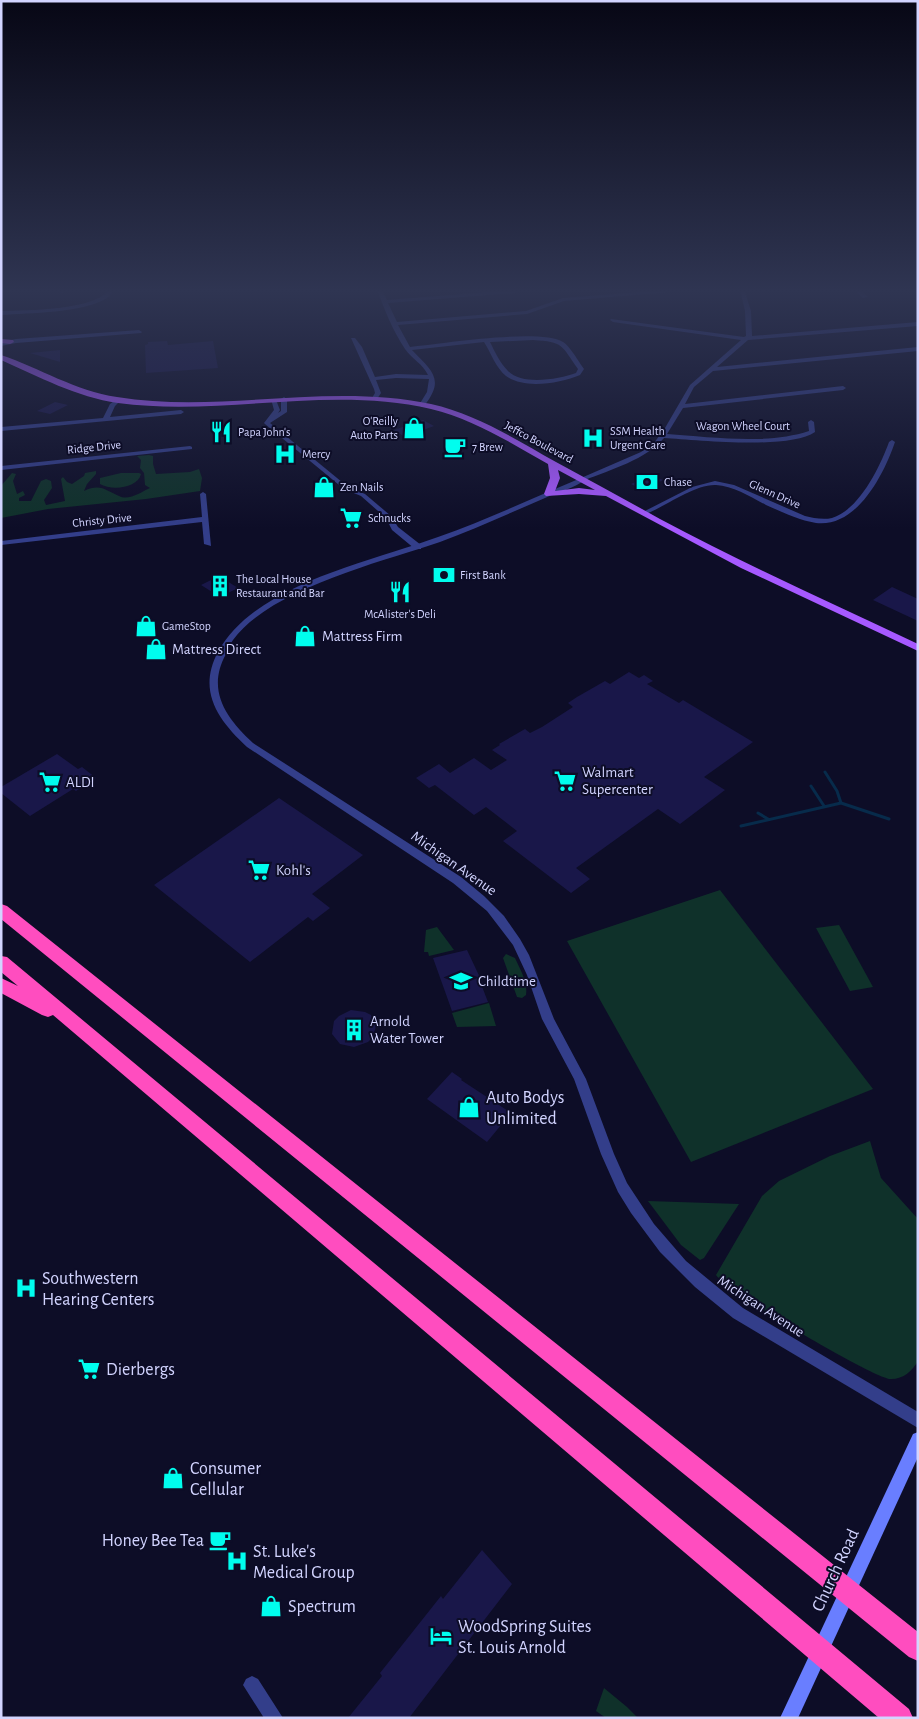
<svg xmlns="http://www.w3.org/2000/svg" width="919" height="1719" font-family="'Alegreya Sans',sans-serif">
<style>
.green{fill:#0f312a}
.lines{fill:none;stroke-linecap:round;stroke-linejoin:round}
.stream{stroke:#072b4b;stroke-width:3}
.building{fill:#191749}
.minor{fill:#333e8a;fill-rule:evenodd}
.tertiary{fill:#333e8a;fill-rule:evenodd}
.secondary{fill:#697eff;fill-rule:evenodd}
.primary{fill:#a659ff;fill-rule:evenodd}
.motorway{fill:#ff4dbf;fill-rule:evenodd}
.labels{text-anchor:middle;stroke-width:4;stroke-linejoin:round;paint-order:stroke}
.far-poi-label{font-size:12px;fill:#d2d4ff;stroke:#0d0d27;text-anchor:start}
.far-street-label{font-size:12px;fill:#d2d4ff;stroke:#0d0d27}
.poi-label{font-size:15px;fill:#d2d4ff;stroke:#0d0d27;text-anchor:start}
.street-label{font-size:15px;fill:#d2d4ff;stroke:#0d0d27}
.near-poi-label{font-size:18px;fill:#d2d4ff;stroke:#0d0d27;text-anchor:start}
.near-street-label{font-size:18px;fill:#d2d4ff;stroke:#0d0d27}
</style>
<rect width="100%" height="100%" fill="#0d0d27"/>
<!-- green -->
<path class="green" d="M149,455L153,456V464L156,474L190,472L199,469L202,478L200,491L146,499L48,509L1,518V486L12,473L16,474L13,481L17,494L23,491L25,495L19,498V501H31L41,481L46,479L51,481L52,488L44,500L46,505L65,501L61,479L63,477L67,482L72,484L84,476L85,473L96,471V474L87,484L84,491C101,483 106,491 119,496C129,501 141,492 150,488L145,485L144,473L140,468L141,460L137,456Z
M121,473H139L141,474C138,488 112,491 100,484V478Z
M720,890L873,1089L691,1162L567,941Z
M839,925L873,987L850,991L816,928Z
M437,927L454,950L429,956L428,952H424L426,930Z
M506,954L515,958C520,969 528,982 526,995L522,998L517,997L503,958Z
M489,1003L496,1026L457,1027L452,1013Z
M870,1141L881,1178L918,1219V1361C912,1371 904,1379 891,1379C874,1379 725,1290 716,1275L762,1196L779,1181L830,1156Z
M648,1201L739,1204L704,1258L700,1260L681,1245Z
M604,1688L627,1707L638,1718H606L596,1711Z"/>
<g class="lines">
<!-- stream -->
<path class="stream" d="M825,772L837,791L841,803
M811,786L824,806
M758,813L768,819
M741,826L841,803L889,819"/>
</g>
<!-- building -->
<path class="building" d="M167,341L168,345L213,341L218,368L146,373L145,345L148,344V342Z
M60,350V362L30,353Z
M55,402L68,405L50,414L37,411Z
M423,420L434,426L405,437L394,430Z
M651,475L663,480L643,490L631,484Z
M219,576L238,588L220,597L201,585Z
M892,587L918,599V621L873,600Z
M629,672L639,678L644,675L653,681L647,684L679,703L683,700L753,742L704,777L725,790L680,824L658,809L576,868L590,879L571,893L503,841L517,831L486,807L474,815L435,785L429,788L416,778L439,764L450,773L474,758L491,770L507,760L492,750L500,745L499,744L525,729L530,733L542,727L573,707L568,703L577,697L605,681L610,684Z
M57,754L78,769L82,767L96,778L76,791L73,789L30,816L1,793V787Z
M279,798L363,855L312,894L330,908L313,921L308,917L250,962L154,885Z
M467,950L483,984H481L488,1002L452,1011L433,958Z
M351,1010L365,1012L371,1015L376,1026L373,1037L368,1042L354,1047L340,1044L332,1034L334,1021L339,1016Z
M452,1072L462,1079L461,1080L511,1113L487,1142L427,1099Z
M482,1550L512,1584L409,1718H348L382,1676L380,1673L441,1596L443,1599Z"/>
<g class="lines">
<!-- minor -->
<path class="minor" d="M54,289H72L62,293Z
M110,289H114C112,292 110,296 107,298C83,313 29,313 1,315V311C27,310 94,311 110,289Z
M377,289H381L387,300L527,289L514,293L388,303L397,322L526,311L563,298L678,289H695L693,290L564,301L527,314L398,325L410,347C439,344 540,328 563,342C569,345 579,362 584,369L580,375C560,383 525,390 506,376C496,368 491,353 484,342L412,350C431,370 446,379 424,406L422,407L419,405L427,392L429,379L396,378L376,380L381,393L377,399L372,398L375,393L374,389L351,338H355L362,347L375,377L396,374L428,375C423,364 412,359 405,349C393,331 384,309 377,289ZM533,340C564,342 561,345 578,369L576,373C559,379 523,386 508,371C500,363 495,352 490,342Z
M740,289H744L751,311L752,336L918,322V326L748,340L717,367L918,347V351L713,371L694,387L685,404L843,386L846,388L843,390L683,408L667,434C711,437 767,445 809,431L808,422L811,420L814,422L815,432C789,450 698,440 664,438C647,459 610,470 585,480H581V478L641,452L654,443L665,428L690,385L741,340L613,322L610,320L611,319L744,337L746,336L745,311Z
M853,289H858L868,297L863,298Z
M139,330L142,332L141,333L16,343L1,346V342L16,339Z
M284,397L287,399V412L270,423L348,487L365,494L391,516L398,527L421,545V549H415L392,530L386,518L361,496L344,489L265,424L264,423L274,410L271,399L276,400L280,410L278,413L281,411V399Z
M118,398L121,400L115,406L110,417L181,410L184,412L181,414L1,431V427L103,418L110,404Z
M892,440L895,442C884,474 857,528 816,523C798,520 782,512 766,505C751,497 733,486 716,485C695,484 666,506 646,514L641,513L692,487L715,481L734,485L805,516C813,518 823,520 832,518C859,510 880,467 889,442Z
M190,446L192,447V449L1,470V466Z
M203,492L206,494L211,546L204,544L202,522L1,545V541L202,517L200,494Z
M252,1676L258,1679L283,1718H264L243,1685L246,1679Z"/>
<!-- tertiary -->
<path class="tertiary" d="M581,478L586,479C575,488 558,492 545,498C510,513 475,529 440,542C381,562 270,589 233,640C230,644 228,649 226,654C206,690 226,718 253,743L461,877L484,896L504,916L520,939L529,955L554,1019L586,1079L614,1154L627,1183L654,1224L686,1261L743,1308L918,1412V1428L733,1318L695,1287L660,1252L631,1213L618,1192L601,1154L574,1079L542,1019L527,975L513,945L487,911L453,883L247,747C218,720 197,691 218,652C255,584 370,562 438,537C486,520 533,498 581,478Z"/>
<!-- secondary -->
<path class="secondary" d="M918,1432V1457L798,1718H780L913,1434Z"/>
<!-- primary -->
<path class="primary" d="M1,339L13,340L14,342L10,344L1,343Z
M1,355C40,368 75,391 117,397C221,414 327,382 431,404C476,414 517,440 556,462C591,481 626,500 660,519C744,564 831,603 918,644V651L741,568L606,496L579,494L546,496L544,494L550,478L548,464C511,443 473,419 431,409C328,385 222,417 118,403C77,397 39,377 1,360ZM558,470L595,490L579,488L555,491L560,478Z"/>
<!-- motorway -->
<path class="motorway" d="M1,904L7,906L918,1632V1661L909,1657L1,919Z
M1,956L7,957L909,1709L913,1718H879L53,1015L48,1017L42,1015L1,993V978L18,986L1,972Z"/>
</g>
<!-- sky -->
<linearGradient id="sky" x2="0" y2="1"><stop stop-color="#070715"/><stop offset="0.55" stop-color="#2f3552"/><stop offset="1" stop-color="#2f3552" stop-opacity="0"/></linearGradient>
<rect width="919" height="529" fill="url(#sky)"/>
<!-- icons -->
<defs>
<g id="shop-bare" transform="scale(1.725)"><path d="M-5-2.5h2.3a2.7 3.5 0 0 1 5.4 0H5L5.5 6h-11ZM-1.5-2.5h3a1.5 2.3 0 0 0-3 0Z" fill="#00fdee" stroke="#0d0d27" stroke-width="2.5" paint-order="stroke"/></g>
<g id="restaurant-bare" transform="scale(1.725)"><path d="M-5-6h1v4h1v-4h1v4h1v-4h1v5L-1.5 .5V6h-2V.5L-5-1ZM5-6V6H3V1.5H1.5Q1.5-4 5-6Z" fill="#00fdee" stroke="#0d0d27" stroke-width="2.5" paint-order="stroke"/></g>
<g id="hospital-bare" transform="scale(1.725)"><path d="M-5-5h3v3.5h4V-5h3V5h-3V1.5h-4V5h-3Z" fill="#00fdee" stroke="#0d0d27" stroke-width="2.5" paint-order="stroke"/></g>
<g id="cafe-bare" transform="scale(1.725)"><path d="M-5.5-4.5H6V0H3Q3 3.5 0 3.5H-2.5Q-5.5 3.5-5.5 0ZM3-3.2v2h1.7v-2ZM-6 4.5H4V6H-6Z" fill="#00fdee" stroke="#0d0d27" stroke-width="2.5" paint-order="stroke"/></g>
<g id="bank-bare" transform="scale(1.725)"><path d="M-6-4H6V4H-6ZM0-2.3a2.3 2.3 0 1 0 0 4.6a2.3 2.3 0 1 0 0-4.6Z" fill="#00fdee" stroke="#0d0d27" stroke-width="2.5" paint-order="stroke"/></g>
<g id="supermarket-bare" transform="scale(1.725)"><path d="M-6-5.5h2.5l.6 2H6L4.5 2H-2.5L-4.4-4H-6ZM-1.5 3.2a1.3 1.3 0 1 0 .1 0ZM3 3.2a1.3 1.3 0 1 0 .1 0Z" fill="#00fdee" stroke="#0d0d27" stroke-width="2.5" paint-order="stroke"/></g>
<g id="building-bare" transform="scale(1.725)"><path d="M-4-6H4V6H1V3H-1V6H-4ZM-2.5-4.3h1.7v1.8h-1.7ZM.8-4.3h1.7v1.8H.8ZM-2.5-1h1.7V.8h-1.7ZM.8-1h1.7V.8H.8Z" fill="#00fdee" stroke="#0d0d27" stroke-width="2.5" paint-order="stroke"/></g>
<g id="school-bare" transform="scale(1.725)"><path d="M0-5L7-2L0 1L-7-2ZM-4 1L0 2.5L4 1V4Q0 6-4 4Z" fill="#00fdee" stroke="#0d0d27" stroke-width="2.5" paint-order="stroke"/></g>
<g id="hotel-bare" transform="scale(1.725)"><path d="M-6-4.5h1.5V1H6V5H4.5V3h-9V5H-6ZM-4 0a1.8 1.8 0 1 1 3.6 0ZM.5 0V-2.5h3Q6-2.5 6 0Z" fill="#00fdee" stroke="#0d0d27" stroke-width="2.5" paint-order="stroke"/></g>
</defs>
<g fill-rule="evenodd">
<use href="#shop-bare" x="414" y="428"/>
<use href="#restaurant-bare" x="221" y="432"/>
<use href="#hospital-bare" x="593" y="438"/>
<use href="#cafe-bare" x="455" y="447"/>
<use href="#hospital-bare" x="285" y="454"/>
<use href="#bank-bare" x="647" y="482"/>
<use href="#shop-bare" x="324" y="487"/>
<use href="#supermarket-bare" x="351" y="518"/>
<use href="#bank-bare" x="444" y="575"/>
<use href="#building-bare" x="220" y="586"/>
<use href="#restaurant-bare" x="400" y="592"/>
<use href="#shop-bare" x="146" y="626"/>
<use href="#shop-bare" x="305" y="636"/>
<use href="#shop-bare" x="156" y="649"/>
<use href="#supermarket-bare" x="565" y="781"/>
<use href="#supermarket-bare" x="50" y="782"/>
<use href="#supermarket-bare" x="259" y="870"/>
<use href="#school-bare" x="461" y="981"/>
<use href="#building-bare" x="354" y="1030"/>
<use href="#shop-bare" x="469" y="1107"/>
<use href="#hospital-bare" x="26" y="1288"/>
<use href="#supermarket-bare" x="89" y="1369"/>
<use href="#shop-bare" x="173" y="1478"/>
<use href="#cafe-bare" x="220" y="1540"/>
<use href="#hospital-bare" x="237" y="1561"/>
<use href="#shop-bare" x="271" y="1606"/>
<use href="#hotel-bare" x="441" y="1636"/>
</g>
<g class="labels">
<!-- far-poi labels -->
<g class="far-poi-label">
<text x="398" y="425" text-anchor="end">O'Reilly<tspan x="398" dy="14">Auto Parts</tspan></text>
<text x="610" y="435">SSM Health<tspan x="610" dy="14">Urgent Care</tspan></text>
<text x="238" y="436">Papa John's</text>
<text x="472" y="451">7 Brew</text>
<text x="302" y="458">Mercy</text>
<text x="664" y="486">Chase</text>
<text x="340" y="491">Zen Nails</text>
<text x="368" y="522">Schnucks</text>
<text x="460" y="579">First Bank</text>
<text x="236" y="583">The Local House<tspan x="236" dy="14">Restaurant and Bar</tspan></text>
<text x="400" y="618" text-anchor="middle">McAlister's Deli</text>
<text x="162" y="630">GameStop</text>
</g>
<!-- far-street labels -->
<g class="far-street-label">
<text x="743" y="430">Wagon Wheel Court</text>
<text transform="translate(539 442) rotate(28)" y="4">Jeffco Boulevard</text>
<text transform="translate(94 447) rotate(-6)" y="4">Ridge Drive</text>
<text transform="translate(775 494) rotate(24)" y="4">Glenn Drive</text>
<text transform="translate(102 520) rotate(-6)" y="4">Christy Drive</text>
</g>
<!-- poi labels -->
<g class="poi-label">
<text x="322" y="641">Mattress Firm</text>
<text x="172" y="654">Mattress Direct</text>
<text x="582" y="777">Walmart<tspan x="582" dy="17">Supercenter</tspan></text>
<text x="66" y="787">ALDI</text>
<text x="276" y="875">Kohl's</text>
<text x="478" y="986">Childtime</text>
<text x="370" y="1026">Arnold<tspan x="370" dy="17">Water Tower</tspan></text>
</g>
<!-- street labels -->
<g class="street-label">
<text transform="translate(454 863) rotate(35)" y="5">Michigan Avenue</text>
<text transform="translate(761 1306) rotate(33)" y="5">Michigan Avenue</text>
</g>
<!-- near-poi labels -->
<g class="near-poi-label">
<text x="486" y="1103">Auto Bodys<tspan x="486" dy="21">Unlimited</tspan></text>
<text x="42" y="1284">Southwestern<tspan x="42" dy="21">Hearing Centers</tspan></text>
<text x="106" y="1375">Dierbergs</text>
<text x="190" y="1474">Consumer<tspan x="190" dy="21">Cellular</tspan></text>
<text x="204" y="1546" text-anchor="end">Honey Bee Tea</text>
<text x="253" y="1557">St. Luke's<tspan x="253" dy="21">Medical Group</tspan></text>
<text x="288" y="1612">Spectrum</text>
<text x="458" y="1632">WoodSpring Suites<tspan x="458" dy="21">St. Louis Arnold</tspan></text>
</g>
<!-- near-street labels -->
<g class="near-street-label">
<text transform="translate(835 1570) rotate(-65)" y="6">Church Road</text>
</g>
</g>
<!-- border -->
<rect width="919" height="1719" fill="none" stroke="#d2d4ff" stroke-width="5"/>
</svg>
